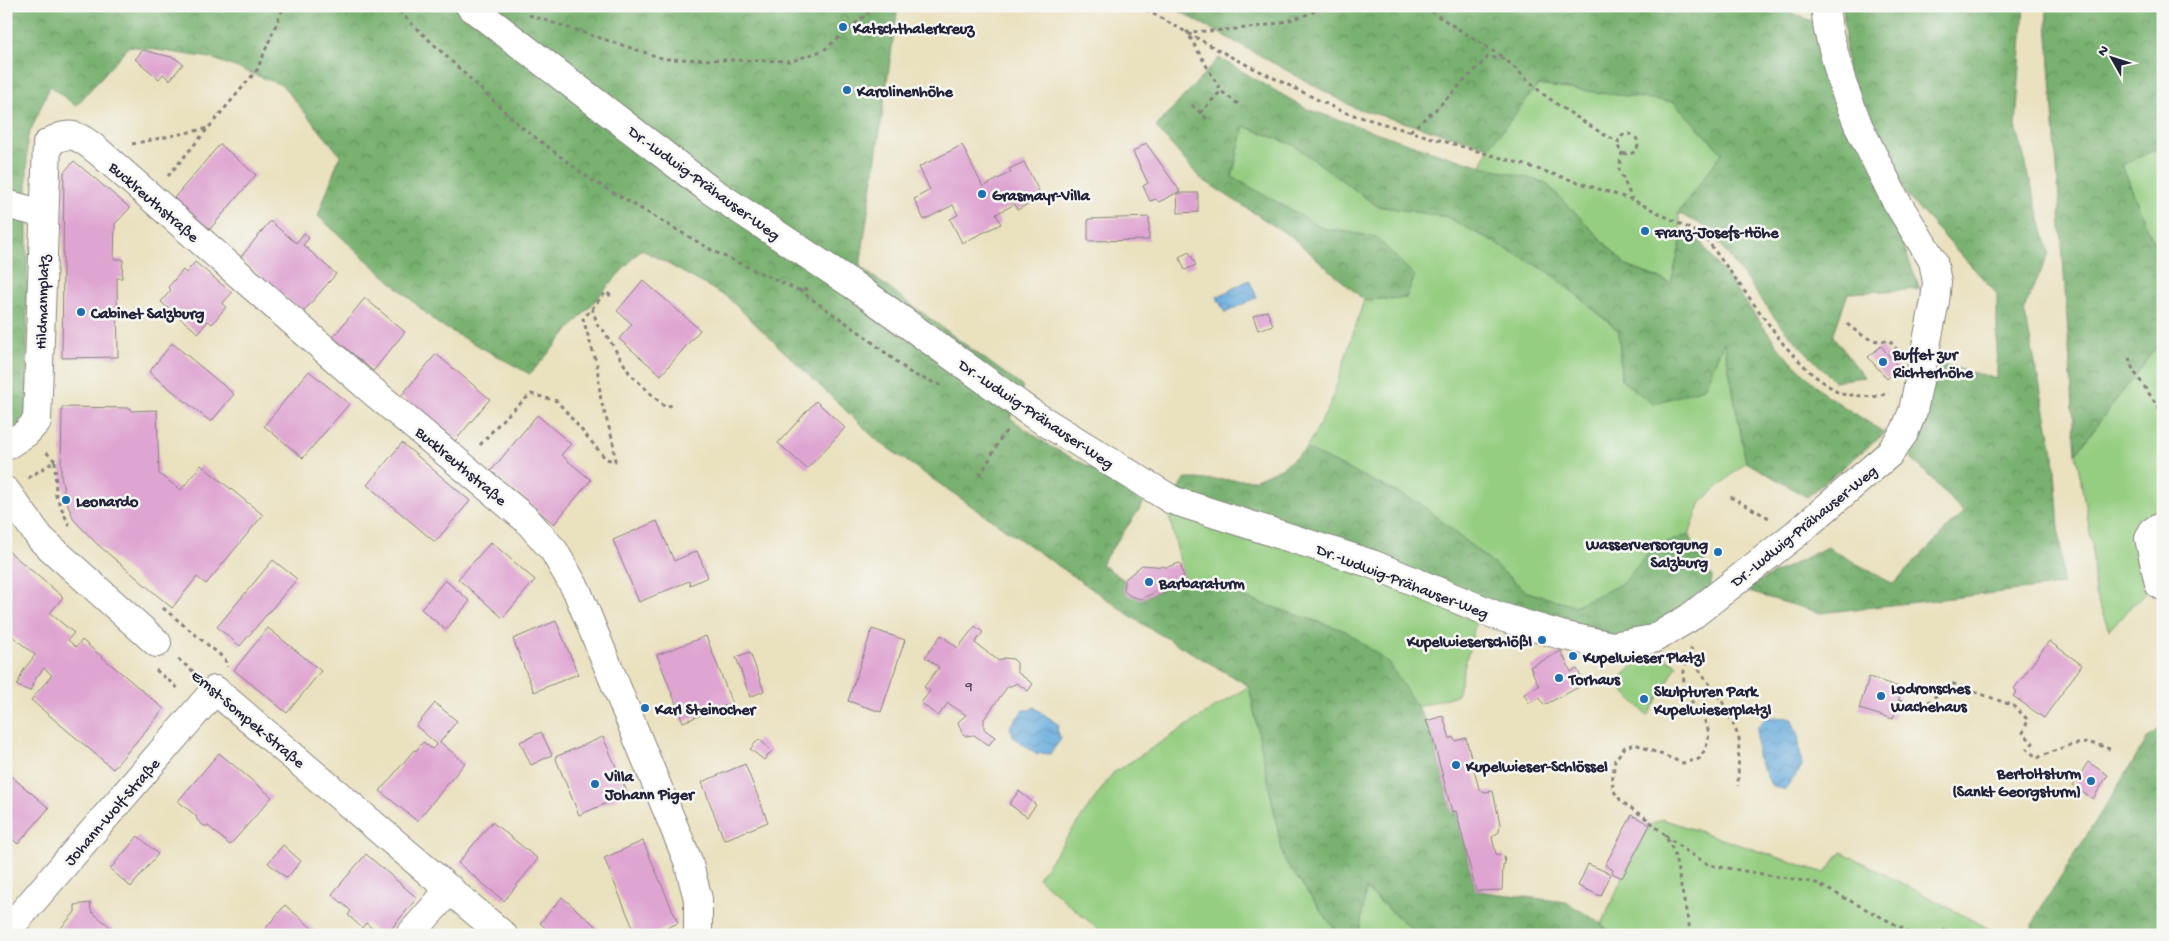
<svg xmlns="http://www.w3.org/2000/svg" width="2169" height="941" font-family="'Gochi Hand',sans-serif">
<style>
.green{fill:#95ce81;stroke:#5c785e}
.forest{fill:url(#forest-crowns);stroke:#4d6a55}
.water{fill:url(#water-waves);stroke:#45678c}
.building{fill:#dfa5d2}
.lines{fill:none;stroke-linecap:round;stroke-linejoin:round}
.minor-casing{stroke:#86827d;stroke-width:30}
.path{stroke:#86827d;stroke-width:3;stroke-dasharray:4 4;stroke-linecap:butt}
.minor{stroke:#fff;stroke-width:28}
.poi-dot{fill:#1f6fb2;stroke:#f6f6f2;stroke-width:2}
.labels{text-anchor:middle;stroke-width:5;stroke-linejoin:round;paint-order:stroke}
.number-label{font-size:14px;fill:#514361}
.poi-label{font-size:16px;font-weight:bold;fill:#22223b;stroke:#f6f6f2;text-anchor:start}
.street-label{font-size:16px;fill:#22223b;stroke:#f6f6f2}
</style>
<defs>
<pattern id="forest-crowns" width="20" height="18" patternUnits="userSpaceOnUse" patternTransform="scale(1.25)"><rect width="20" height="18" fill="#78b16f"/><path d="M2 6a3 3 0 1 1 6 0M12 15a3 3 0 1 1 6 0" fill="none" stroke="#62905c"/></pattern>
<pattern id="water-waves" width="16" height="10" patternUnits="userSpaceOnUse" patternTransform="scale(1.25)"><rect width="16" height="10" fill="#68acdd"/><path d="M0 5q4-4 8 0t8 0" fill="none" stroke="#558cb4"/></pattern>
</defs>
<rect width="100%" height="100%" fill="#f6f6f2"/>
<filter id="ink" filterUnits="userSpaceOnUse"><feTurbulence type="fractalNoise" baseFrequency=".02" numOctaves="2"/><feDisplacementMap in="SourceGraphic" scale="10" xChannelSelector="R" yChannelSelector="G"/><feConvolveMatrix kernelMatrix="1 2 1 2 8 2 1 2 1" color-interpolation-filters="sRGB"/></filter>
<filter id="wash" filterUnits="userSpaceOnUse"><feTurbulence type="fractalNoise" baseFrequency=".0096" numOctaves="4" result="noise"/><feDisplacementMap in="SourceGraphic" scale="20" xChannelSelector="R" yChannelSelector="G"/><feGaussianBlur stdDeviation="1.12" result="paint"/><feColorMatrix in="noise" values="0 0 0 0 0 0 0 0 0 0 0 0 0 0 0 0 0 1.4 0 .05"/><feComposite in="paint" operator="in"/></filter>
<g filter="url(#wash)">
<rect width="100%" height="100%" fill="#eae1bf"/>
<!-- green -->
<path class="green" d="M1538,85L1674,102L1722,153L1678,213L1682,238L1671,283L1627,266L1546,183L1481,166L1489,147Z
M1244,126L1294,145L1377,206L1447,217L1549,272L1619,331L1621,380L1724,341L1746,462L1701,502L1689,535L1654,546L1624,583L1574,606L1527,592L1421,504L1306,449L1330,405L1364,300L1406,298L1376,237L1323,228L1232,177Z
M2163,146V267L2122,165Z
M2163,338V511L2150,524L2152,586L2109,630L2095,594L2092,544L2076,453Z
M1168,511L1341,558L1476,622L1457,695L1417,707L1406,692L1346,631L1184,578Z
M1651,649L1677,665L1648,716L1615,683Z
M1249,686L1284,860L1339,935H1105L1038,878L1113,773Z
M1662,819L1825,873L1842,852L2001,935H1611L1602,924L1622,878L1650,825Z
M1365,889L1419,935H1359Z"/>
<!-- forest -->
<path class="forest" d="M6,6H898L860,267L1023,387L1010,418L1051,447L1148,497L1101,564L1124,580V591L1141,599L1184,578L1346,631L1388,662L1426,721L1432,735L1452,811H1456L1476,891L1566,902L1602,924L1611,935H1419L1366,889L1359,935H1339L1284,860L1249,686L1144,625L879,442L727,297L641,249L530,374L438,324L318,216L340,155L282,85L211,58L129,46L76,106L50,86L27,139V415L14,433L6,428Z
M1170,6H1774L1817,23L1920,289L1848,293L1833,336L1864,377L1834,381L1781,326L1708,228L1678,213L1722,153L1674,102L1538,85L1489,147L1355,108Z
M1843,6H2024L2016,126L2049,253L2024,309L2054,456L2063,585L1821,613L1742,590L1827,547L1893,584L1963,512L1908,454L1941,364L1997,379V294L1907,196L1847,71Z
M2046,6H2163V146L2122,165L2163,267V338L2076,453Z
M1219,58L1307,109L1449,157L1546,183L1627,266L1671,283L1682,238L1699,240L1781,350L1823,393L1885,433L1807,497L1746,462L1724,342L1704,388L1653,404L1621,380L1619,331L1549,272L1447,217L1377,206L1294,145L1244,126L1232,177L1323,228L1376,237L1415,276L1406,298L1364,300L1293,238L1200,178L1156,127Z
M1306,449L1421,504L1527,592L1574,606L1623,583L1654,546L1689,535L1712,577L1710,591L1652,629L1607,638L1506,612L1176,492L1184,479L1254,480L1283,467Z
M2163,726V935H2029L2039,911L2148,738Z"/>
<!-- water -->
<path class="water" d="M1249,280L1257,297L1225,313L1217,297Z
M1034,707L1059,725L1057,730L1061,739L1050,754L1041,753L1037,755L1012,736L1013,734L1010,727L1023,710H1030Z
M1767,717L1791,718L1798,735L1802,767L1785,790L1771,785L1757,756V727Z"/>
<g id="blocks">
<!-- building -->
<path class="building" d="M143,50L175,58L183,64L170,80L163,74L159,79L135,59Z
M1146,143L1180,191L1159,202L1156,199L1150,201L1143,186L1148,183L1133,152Z
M220,144L256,175L210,229L174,198Z
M962,145L983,187L1011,172L1009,169L1024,162L1042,197L1017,210L1015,204L996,214L1001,224L962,243L950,219L958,215L953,205L924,220L914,199L930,190L919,167Z
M74,161L130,208L115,224L114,259H123L122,278H117L118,357L62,358L64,172Z
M1177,193H1198V212L1178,213Z
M1149,217V240L1088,241V219Z
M270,221L296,243L304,233L309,238L303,245L336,274L303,312L240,258Z
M1189,252L1196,265L1185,270L1179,257Z
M195,262L232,293L222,304L226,307L212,324L208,321L198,333L161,302L171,290L168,287L183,270L186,273Z
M643,280L700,330L661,375L619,339L632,324L617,311Z
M365,298L405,332L373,371L333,337Z
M1267,311L1273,325L1258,330L1253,316Z
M172,343L234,394L211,422L149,372Z
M1881,346L1899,368L1887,379L1868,357Z
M436,354L490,399L455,441L401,396Z
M309,371L349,404L303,458L264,426Z
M816,401L845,428L807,469L778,443Z
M62,407L131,408V411L157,410L159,474L181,490L201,465L263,515L206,584L197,577L172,608L97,544L74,520L66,500L61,476Z
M537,415L571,444L561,455L591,480L554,524L491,471Z
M402,443L470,501L435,542L367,485Z
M657,521L674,561L697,551L708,577L690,585L689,581L639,602L613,540Z
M491,542L535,580L503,618L458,579Z
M6,549L63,597L50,613L74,633L68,640L76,647L82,640L164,709L113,769L31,700L52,675L44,668L36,678L30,691L17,686L23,671L35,655L6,631Z
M273,560L297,579L240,646L217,627Z
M1180,563L1184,578L1141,599L1130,596L1124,591V580L1142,565L1167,567Z
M445,580L470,601L446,630L421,609Z
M556,621L578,674L534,692L513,639Z
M975,626L983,632L975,643L999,661L1004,658L1013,659L1017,663V672L1033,684L1028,691L1017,683L1011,686H1008L984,719V729L995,737L989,745L974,735L966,736L962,733L958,722L966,715L948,703L938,716L921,703L930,691L924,687L939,667L925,657L941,635L958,648Z
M268,628L321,671L287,713L234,670Z
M872,629L905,640L881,712L848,701Z
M706,636L732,703L683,722L657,655Z
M2049,641L2082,665L2044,718L2013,696L2017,691L2014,689Z
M1561,651L1571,672L1577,669L1585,684L1544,705L1540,698L1529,703L1524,694L1539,686L1530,667Z
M750,652L764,691L750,697L736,657Z
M1869,677L1902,688L1893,719L1859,709Z
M435,703L457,721L440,742L465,763L417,821L380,791L414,750L416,751L423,742L432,749L437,744L416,726Z
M1443,716L1450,739L1453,737L1455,741L1466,738L1479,789L1485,792L1493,791L1500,824L1499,832L1492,837L1496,854L1504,856L1505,864L1503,865L1502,890L1476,891L1456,811L1452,812L1432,735L1426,721Z
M541,732L552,755L531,765L520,742Z
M603,737L628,794L579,815L555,757Z
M759,739L772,751L764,760L750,749Z
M219,753L272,797L230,845L208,826H204L197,820L196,816L178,801Z
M2088,762L2108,775L2093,799L2073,786Z
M745,764L768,822L724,840L702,782Z
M6,772L49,808L18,844L6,834Z
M1019,791L1036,805L1027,817L1009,804Z
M1632,815L1650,825L1622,878L1612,873L1613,870L1605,865Z
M492,822L538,859L504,901L458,863Z
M138,836L158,854L131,887L110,869Z
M643,841L678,923L651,935H636L604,858Z
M283,845L301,861L287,878L268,863Z
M366,854L417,898L386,935H380L366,923L362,928L348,915L351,911L332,894Z
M1588,864L1611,874L1601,896L1578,886Z
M562,897L606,935H553L540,923Z
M90,903L91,911L120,935H55L75,912V905Z
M285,905L320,935H260Z
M1944,929L1954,935H1941Z"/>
</g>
</g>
<g filter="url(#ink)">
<use href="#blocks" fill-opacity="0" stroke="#86827d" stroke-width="1"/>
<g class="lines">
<!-- minor casing -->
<g class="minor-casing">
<path id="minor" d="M470,6L710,190L852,284L1031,413L1172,500L1372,564L1498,616L1561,635L1612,646L1653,639L1689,618L1797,533L1889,454L1904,433L1913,411L1935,301L1937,282L1933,261L1895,199L1859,127L1842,83L1828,30L1825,6
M6,204L44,214
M6,446L26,433L37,421L47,144C69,129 78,135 98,151L370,389L527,520L554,551L577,591L688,861L698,899V935
M6,491L41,539L157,643
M2163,526L2153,531L2149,538L2159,584L2163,586
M6,932L215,690L503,935
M410,935L450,889"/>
</g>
<!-- path -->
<path class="path" d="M393,6L519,125L590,179L715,252L798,290L809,289
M1139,6L1235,59L1343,112L1522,164L1633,200L1704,236L1784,345L1812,374L1840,394L1873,397L1889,393
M1425,6L1438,16L1504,58
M529,15L665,59L792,61L824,50L876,6
M1238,104L1221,91L1187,32C1233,30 1284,28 1326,6
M1192,105L1207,119
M1200,113L1221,91
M1410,131L1435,110L1488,57L1505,59L1543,94L1561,107L1606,136L1619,141
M1618 144a10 10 0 1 1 20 0a10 10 0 1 1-20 0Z
M132,144L209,128
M1622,152L1619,169L1632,199
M168,176L257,70L283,8
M799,290L862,334L912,374L945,387
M592,308L598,326L604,331L630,374L665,407L672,405
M1847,324C1860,334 1871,344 1889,340L1897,350
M2129,358L2133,370L2163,414
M480,445L504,418L531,394L557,401L606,459L615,461L613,441L601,401L597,365L583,319L606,292L611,296
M55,461L56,496L70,527
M979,475C991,461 995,444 1007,430
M28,478L55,461L46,452
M1730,497L1771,519
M163,608L225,659L227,667
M1689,656L1726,707L1739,738L1738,786
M178,659L194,672
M156,670L180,690
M1898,701L1923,707L1951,683L2014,706L2028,720L2023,733L2033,743L2027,749L2037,758C2064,747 2084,735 2113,751
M1665,835L1647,819L1622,802L1615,793L1612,783L1615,760L1625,747L1635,744L1683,763L1699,759C1725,723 1690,714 1684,682C1682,671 1687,658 1692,648
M1691,935L1674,852L1665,835L1683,849L1709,865L1816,883L1904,929L1910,935"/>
<!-- minor -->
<use href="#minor" class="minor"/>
</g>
</g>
<!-- markers -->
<g class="poi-dot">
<circle cx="843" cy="27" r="5"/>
<circle cx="847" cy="90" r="5"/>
<circle cx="982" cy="194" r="5"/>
<circle cx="1645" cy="231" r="5"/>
<circle cx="81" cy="312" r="5"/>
<circle cx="1883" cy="362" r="5"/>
<circle cx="66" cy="500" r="5"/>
<circle cx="1718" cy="552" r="5"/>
<circle cx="1149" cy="582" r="5"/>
<circle cx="1542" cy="640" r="5"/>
<circle cx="1573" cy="656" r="5"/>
<circle cx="1559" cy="678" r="5"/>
<circle cx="1881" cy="696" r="5"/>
<circle cx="1644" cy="699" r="5"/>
<circle cx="645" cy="708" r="5"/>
<circle cx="1456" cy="765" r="5"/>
<circle cx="2091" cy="781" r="5"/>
<circle cx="595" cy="784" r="5"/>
</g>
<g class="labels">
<!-- number labels -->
<g class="number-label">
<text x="969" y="690">9</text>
</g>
<!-- poi labels -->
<g class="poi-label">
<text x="853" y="33">Katschthalerkreuz</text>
<text x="857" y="96">Karolinenhöhe</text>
<text x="992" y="200">Grasmayr-Villa</text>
<text x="1655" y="237">Franz-Josefs-Höhe</text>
<text x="91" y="318">Cabinet Salzburg</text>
<text x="1893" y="359">Buffet zur<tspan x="1893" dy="18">Richterhöhe</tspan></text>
<text x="76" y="506">Leonardo</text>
<text x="1708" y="549" text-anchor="end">Wasserversorgung<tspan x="1708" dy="18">Salzburg</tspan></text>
<text x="1159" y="588">Barbaraturm</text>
<text x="1532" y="646" text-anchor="end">Kupelwieserschlößl</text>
<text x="1583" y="662">Kupelwieser Platzl</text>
<text x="1569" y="684">Torhaus</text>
<text x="1891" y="693">Lodronsches<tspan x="1891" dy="18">Wachehaus</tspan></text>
<text x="1654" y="696">Skulpturen Park<tspan x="1654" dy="18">Kupelwieserplatzl</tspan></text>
<text x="655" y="714">Karl Steinocher</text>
<text x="1466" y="771">Kupelwieser-Schlössel</text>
<text x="2081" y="778" text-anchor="end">Bertoltsturm<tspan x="2081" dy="18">(Sankt Georgsturm)</tspan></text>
<text x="605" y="781">Villa<tspan x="605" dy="18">Johann Piger</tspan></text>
</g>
<!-- street labels -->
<g class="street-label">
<text transform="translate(705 182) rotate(36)" y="6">Dr.-Ludwig-Prähauser-Weg</text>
<text transform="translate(155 201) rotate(41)" y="6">Bucklreuthstraße</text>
<text transform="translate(41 302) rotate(-88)" y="6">Hildmannplatz</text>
<text transform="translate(1037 413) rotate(34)" y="6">Dr.-Ludwig-Prähauser-Weg</text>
<text transform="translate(462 465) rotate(40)" y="6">Bucklreuthstraße</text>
<text transform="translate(1803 525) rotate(-39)" y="6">Dr.-Ludwig-Prähauser-Weg</text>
<text transform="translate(1403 580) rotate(21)" y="6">Dr.-Ludwig-Prähauser-Weg</text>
<text transform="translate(249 718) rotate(40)" y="6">Ernst-Sompek-Straße</text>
<text transform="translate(111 811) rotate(-49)" y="6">Johann-Wolf-Straße</text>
</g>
</g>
<!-- margin -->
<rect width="2169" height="941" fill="none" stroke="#f6f6f2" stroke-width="25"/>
<!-- north arrow -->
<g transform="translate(2112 58) rotate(309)" stroke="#f6f6f2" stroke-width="4" paint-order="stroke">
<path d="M0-4L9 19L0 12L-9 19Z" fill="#22223b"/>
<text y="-8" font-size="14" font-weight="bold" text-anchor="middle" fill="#22223b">N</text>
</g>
</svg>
